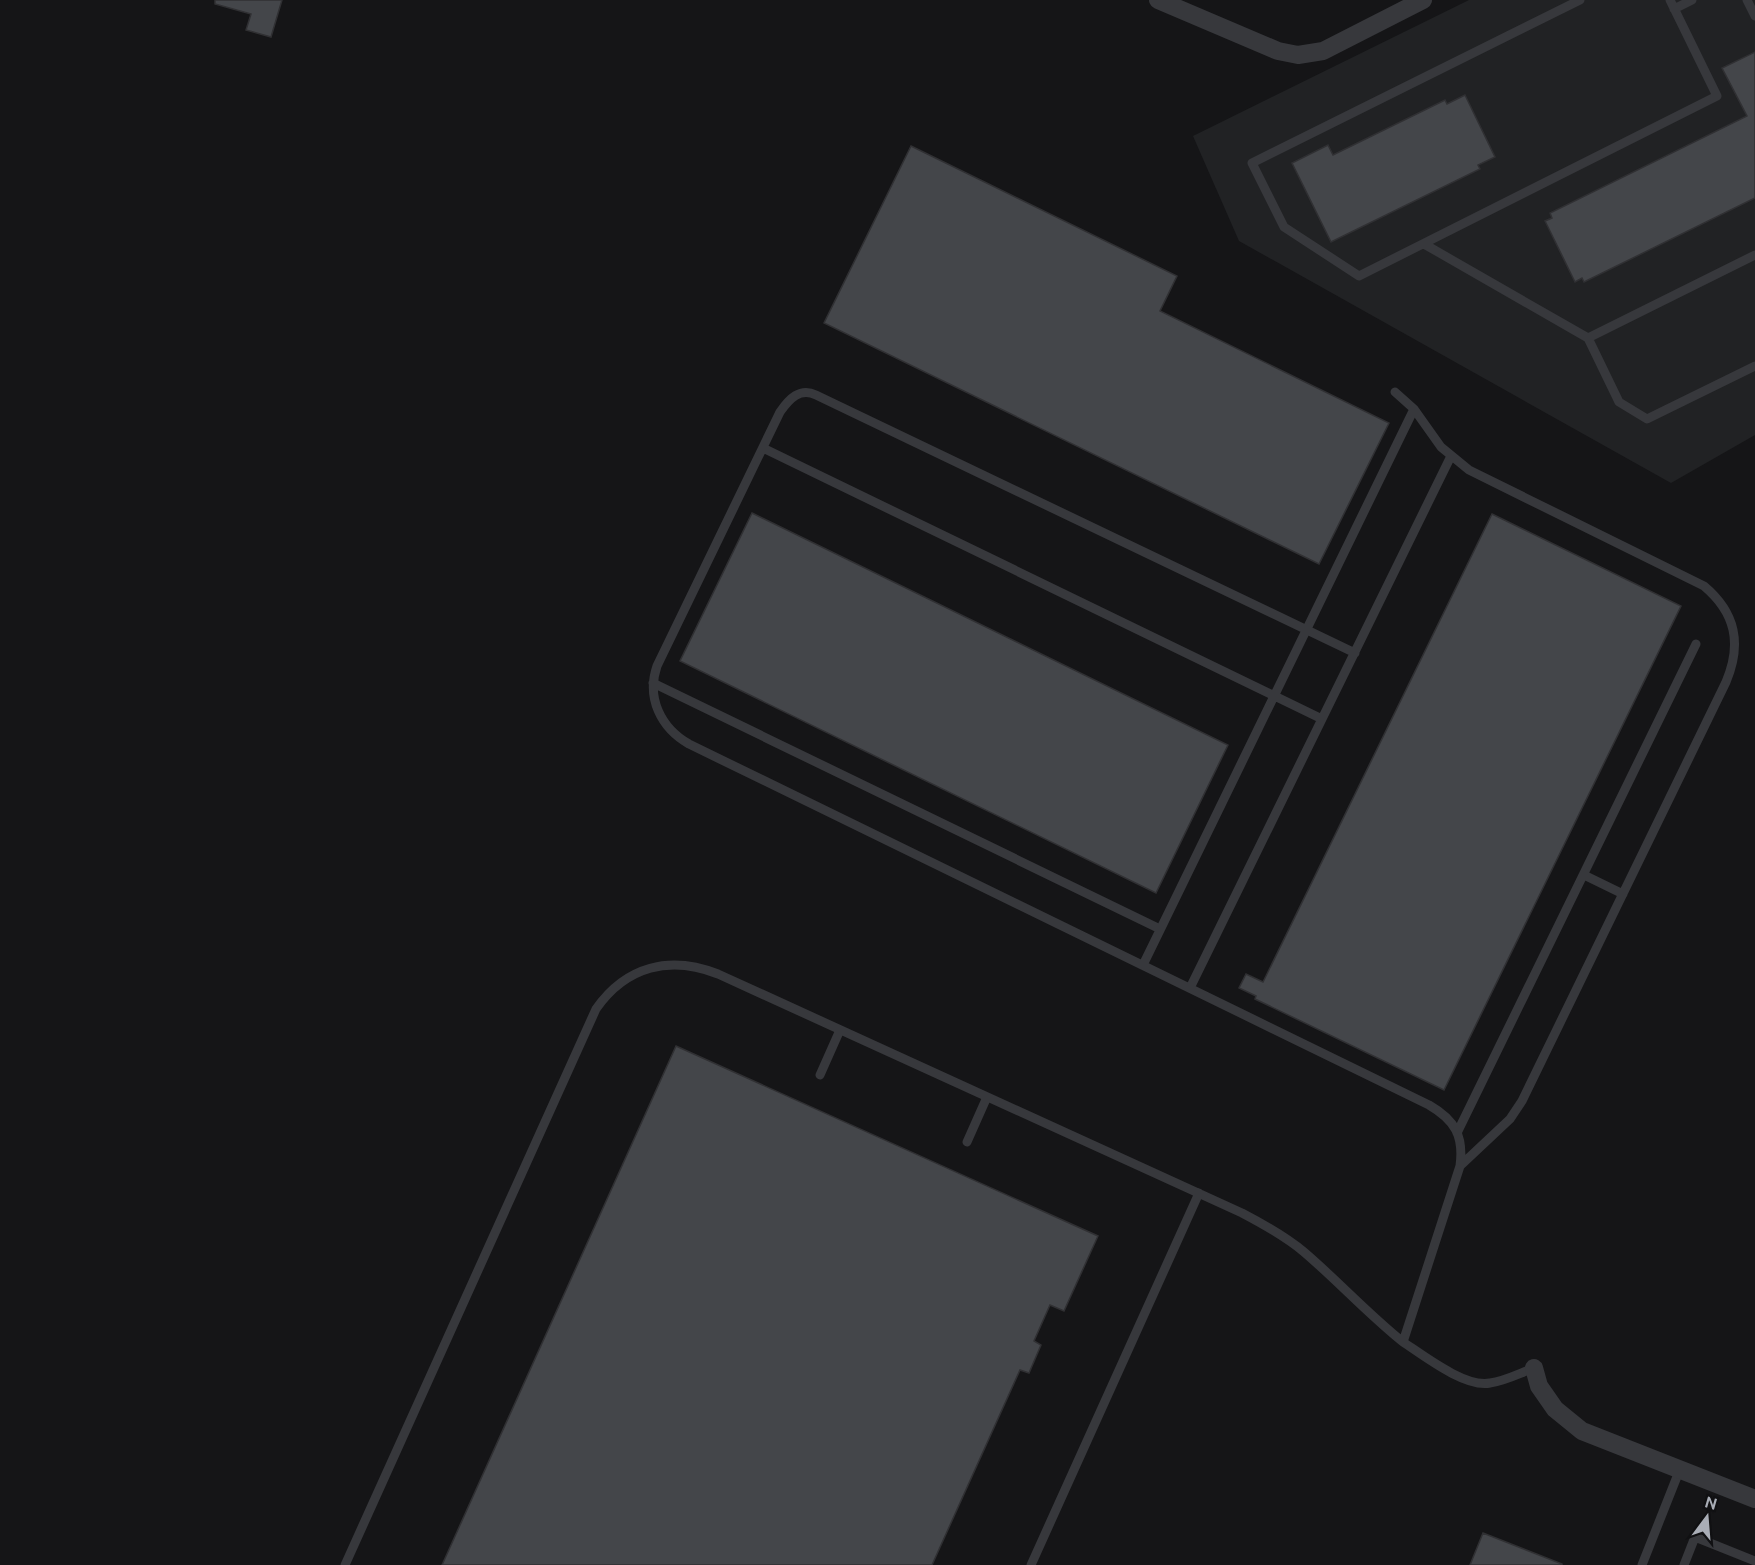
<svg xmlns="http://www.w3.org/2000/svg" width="1755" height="1565" font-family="Ubuntu,sans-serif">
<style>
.built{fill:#212224}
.building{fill:#44464a;stroke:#303033;stroke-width:1.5}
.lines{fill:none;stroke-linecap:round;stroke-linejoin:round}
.lane{stroke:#37383c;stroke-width:9}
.street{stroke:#37383c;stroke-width:18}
</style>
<rect width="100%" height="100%" fill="#151517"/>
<!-- built -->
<path class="built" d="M1469,0H1755V435L1671,483L1239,241L1193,136Z"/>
<!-- building -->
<path class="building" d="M215,0H282L271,37L246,30L251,14L215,4Z
M1755,52V198L1584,282L1582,278L1575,282L1545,221L1552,218L1550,213L1747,116L1722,68Z
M1465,95L1495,157L1478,165L1480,169L1331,242L1292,163L1328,145L1333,155L1445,100L1447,104Z
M911,146L1177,276L1160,311L1389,423L1319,564L824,323Z
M752,513L1228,745L1156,893L680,661Z
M1492,514L1681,606L1444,1090L1255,999L1256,996L1239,988L1246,974L1263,982Z
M676,1046L1098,1236L1064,1311L1050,1305L1034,1341L1041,1345L1029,1373L1020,1370L932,1565H442Z
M1483,1533L1562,1564V1565H1470Z"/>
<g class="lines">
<!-- lane -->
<path class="lane" d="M1580,0L1252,163L1284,227L1359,276L1717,96L1670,0
M1747,0L1755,16
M1674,9L1692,0
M1424,244L1588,338L1755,255
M1588,338L1619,402L1647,419L1755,366
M1395,392L1414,409L1441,447L1469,470L1704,586C1736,613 1742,644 1726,682L1522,1101L1510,1119L1460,1166
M763,448L1322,719
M1355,653L816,395C800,387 789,399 780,412L657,666C646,698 661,728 689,744L1429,1105C1455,1120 1464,1136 1460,1166L1403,1342C1423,1355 1465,1388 1490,1383C1505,1381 1520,1373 1534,1368
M653,683L1160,929
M1584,875L1623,894
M1143,965L1414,409
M1190,988L1451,456
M820,1075L840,1030
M1457,1133L1696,644
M967,1142L987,1097
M345,1565L596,1009C626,966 670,955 718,974L1242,1213C1263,1224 1285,1236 1304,1252C1338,1281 1368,1314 1403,1342
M1031,1565L1199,1193
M1642,1565L1680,1469
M1684,1565L1695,1537L1755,1561"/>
<!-- street -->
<path class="street" d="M1158,0L1278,51L1298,55L1323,51L1423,0
M1534,1368L1539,1386L1555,1409L1582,1431L1755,1499"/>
</g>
<!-- north arrow -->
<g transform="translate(1707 1517) rotate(16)" stroke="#101012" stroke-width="4.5" paint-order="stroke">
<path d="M0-4.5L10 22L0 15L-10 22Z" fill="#a9adb6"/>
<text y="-9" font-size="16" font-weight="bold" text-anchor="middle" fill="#a9adb6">N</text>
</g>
</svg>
